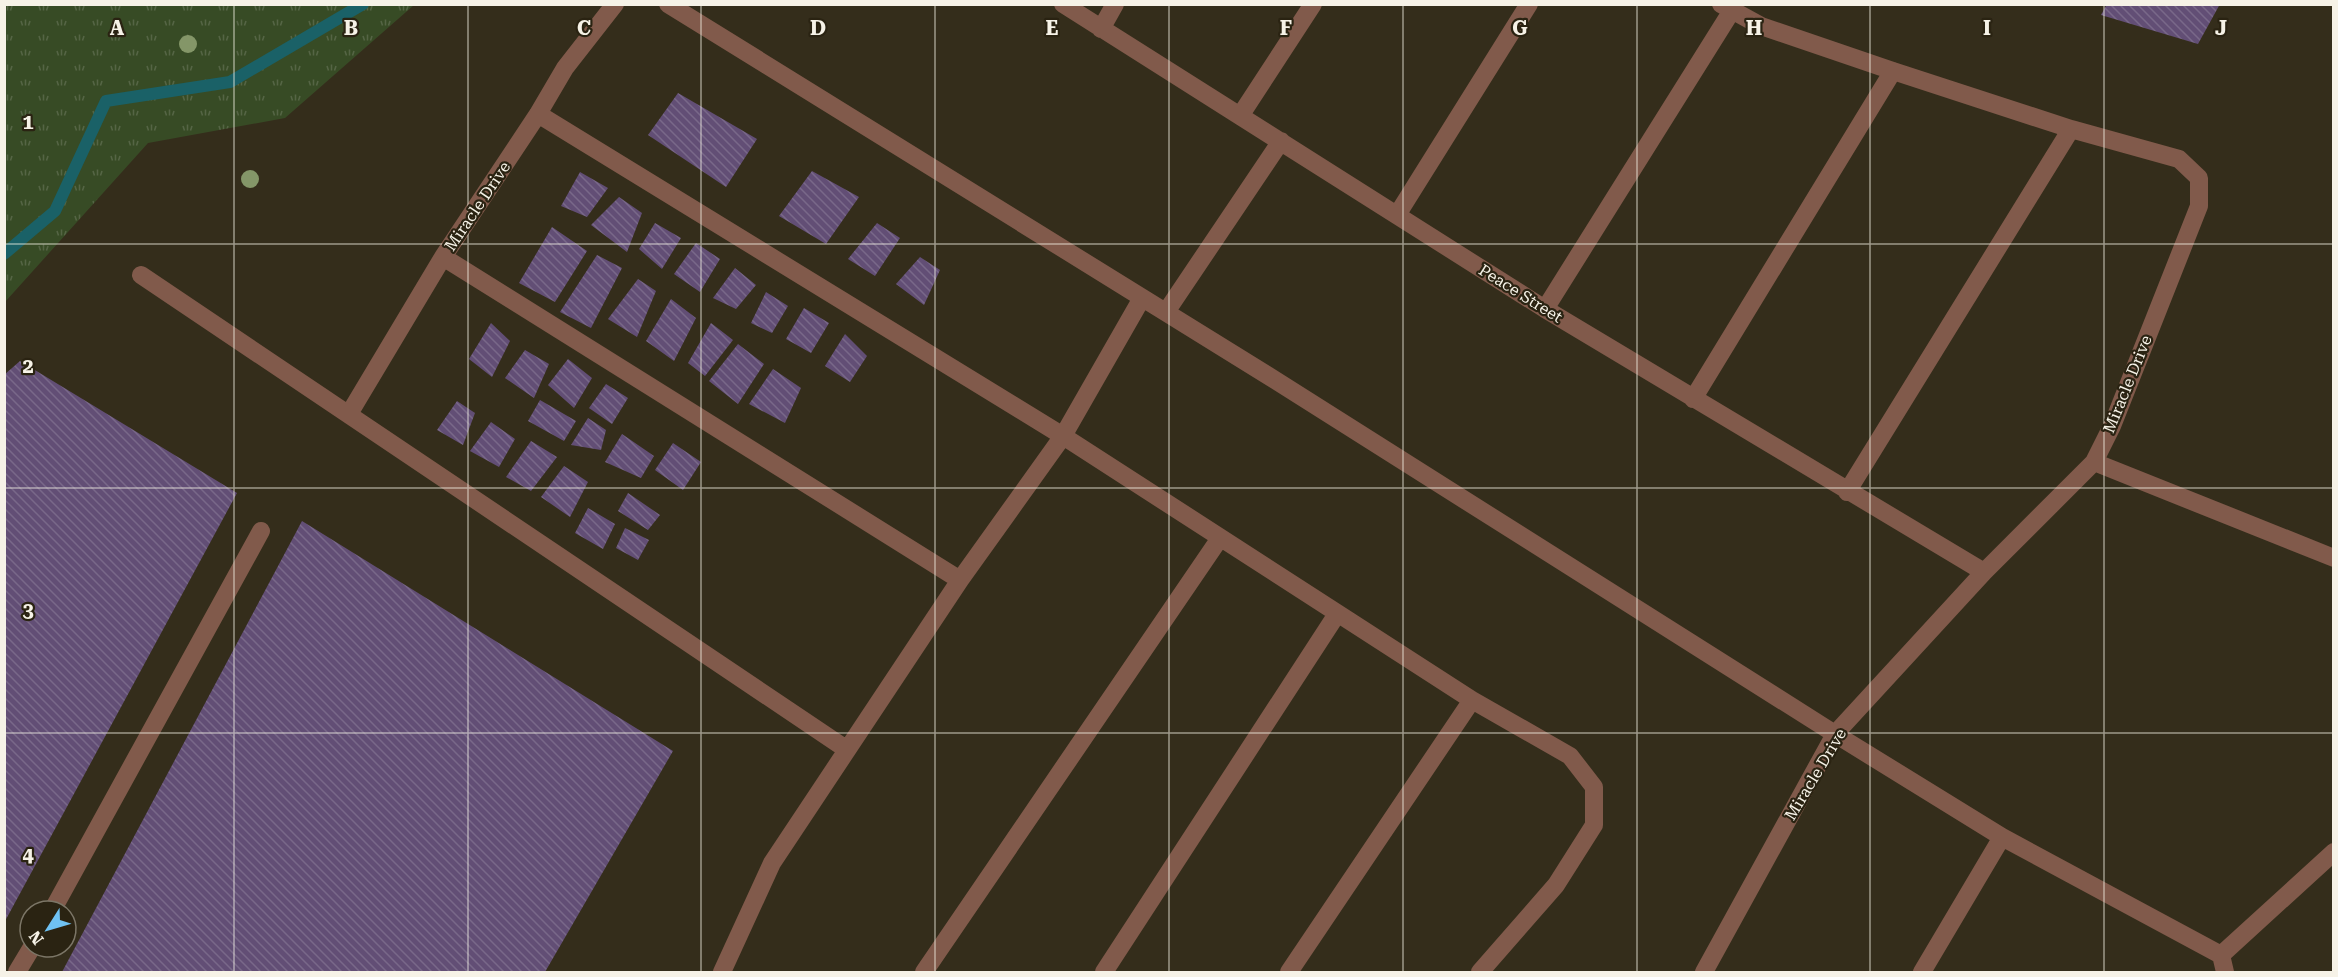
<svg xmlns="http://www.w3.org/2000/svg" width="2338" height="977" font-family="'Roboto Serif',serif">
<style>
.grass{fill:url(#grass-tufts)}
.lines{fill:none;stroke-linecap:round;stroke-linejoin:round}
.stream{stroke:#1a6167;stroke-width:12}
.building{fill:url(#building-back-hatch)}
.lane{stroke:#815a4b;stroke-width:18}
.street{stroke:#815a4b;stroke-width:18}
.tree{fill:#849668}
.grid{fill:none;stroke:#f6f2e7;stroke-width:1.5;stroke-opacity:0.55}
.labels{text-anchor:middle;stroke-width:4.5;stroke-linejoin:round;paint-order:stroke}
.street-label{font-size:16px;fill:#f6f2e7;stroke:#2a2312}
.grid-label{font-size:20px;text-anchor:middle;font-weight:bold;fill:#f6f2e7;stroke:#2a2312;stroke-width:4.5;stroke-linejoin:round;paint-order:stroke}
</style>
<defs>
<pattern id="grass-tufts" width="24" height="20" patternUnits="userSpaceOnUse" patternTransform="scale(1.5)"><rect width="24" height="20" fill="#374b25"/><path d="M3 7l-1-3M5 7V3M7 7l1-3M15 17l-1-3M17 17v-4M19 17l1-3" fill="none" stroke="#556545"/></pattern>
<pattern id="building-back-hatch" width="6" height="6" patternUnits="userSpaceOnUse" patternTransform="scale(1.5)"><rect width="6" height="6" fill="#624e75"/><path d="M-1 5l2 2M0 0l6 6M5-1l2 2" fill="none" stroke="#796889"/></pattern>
</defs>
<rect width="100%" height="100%" fill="#342d1b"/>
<!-- grass -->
<path class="grass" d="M5,4H414V5L285,118L148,143L5,302Z"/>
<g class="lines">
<!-- stream -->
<path class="stream" d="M4,254L55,211L106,101L230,82L363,4"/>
</g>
<!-- building -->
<path class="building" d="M2107,4H2220L2198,44L2101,15Z
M678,93L757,139L726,187L648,135Z
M812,171L859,197L826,244L779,216Z
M580,172L608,188L587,217L561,206Z
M619,197L642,213L627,252L591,225Z
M655,223L681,238L662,269L639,249Z
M877,223L900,238L875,276L848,259Z
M552,227L587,251L555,302L519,283Z
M696,243L720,259L700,292L674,274Z
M597,255L622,268L591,328L560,312Z
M920,257L940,270L924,305L896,284Z
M735,268L756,285L736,309L713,298Z
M638,279L656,291L637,337L608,319Z
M766,292L788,306L772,333L751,323Z
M671,299L696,318L674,361L646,341Z
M804,308L829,323L811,353L786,339Z
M491,323L510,341L492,377L469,359Z
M711,323L733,340L705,376L688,363Z
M845,334L867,356L850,382L825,366Z
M738,344L764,364L738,404L709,381Z
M525,350L549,364L534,398L505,378Z
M568,359L592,378L574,408L548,385Z
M20,361L237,493L4,923V375Z
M773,369L801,388L785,423L749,404Z
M606,384L628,398L612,424L589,408Z
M540,400L576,421L564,441L528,421Z
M457,401L475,413L463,445L437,430Z
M588,418L606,430L601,450L571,445Z
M491,422L515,439L499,467L470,451Z
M622,434L654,456L641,478L605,462Z
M531,441L557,457L531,491L506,477Z
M673,443L701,462L683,490L655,470Z
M564,466L588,482L570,517L541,497Z
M628,493L660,515L648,530L618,511Z
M588,508L615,524L603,549L575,533Z
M302,521L673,751L545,972H62Z
M625,528L649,540L638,560L616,548Z"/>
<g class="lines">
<!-- lane -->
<path class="lane" d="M52,911L261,531
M17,972L32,947"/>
<!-- street -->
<path class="street" d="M668,4L1267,375L1835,734L2002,837L2221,955
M1063,4L1545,309L1984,572
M1101,29L1115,4
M538,114L1063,436L1472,700L1570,756L1594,787V825L1556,885L1480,972
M1240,116L1313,4
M1397,215L1529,4
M443,257L960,580
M141,275L846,749
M1545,309L1731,12
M1166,312L1281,141
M1693,399L1893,71
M349,414L443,257L538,114L565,68L615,4
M2094,462L2334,558
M1847,492L2071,129
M722,972L772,863L960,580L1063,436L1142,298
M924,972L1220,538
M1104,972L1337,614
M1289,972L1472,700
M1704,972L1835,734L1984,572L2094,462L2112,426L2199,206V178L2179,159L2071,129L1893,71L1761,26L1721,4
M1922,972L2002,837
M2225,972L2221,955L2334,852"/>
</g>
<!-- trees -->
<g class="tree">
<circle cx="188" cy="44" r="9"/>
<circle cx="250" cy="179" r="9"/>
</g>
<!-- grid -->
<path class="grid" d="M234,4V972M468,4V972M701,4V972M935,4V972M1169,4V972M1403,4V972M1637,4V972M1870,4V972M2104,4V972M4,244H2334M4,488H2334M4,733H2334"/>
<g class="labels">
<!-- street labels -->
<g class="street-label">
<text transform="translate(477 206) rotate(-56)" y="6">Miracle Drive</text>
<text transform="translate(1521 293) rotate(32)" y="6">Peace Street</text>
<text transform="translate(2127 384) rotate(-68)" y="6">Miracle Drive</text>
<text transform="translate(1815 774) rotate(-59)" y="6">Miracle Drive</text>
</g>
</g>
<g class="grid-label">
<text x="117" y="35">A</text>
<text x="351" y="35">B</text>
<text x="584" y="35">C</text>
<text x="818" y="35">D</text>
<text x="1052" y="35">E</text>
<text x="1286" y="35">F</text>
<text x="1520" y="35">G</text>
<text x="1754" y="35">H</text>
<text x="1987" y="35">I</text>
<text x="2221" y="35">J</text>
<text x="28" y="129">1</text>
<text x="28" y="373">2</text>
<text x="28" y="617">3</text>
<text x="28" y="862">4</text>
</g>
<!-- border -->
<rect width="2338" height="977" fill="none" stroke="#f6f2e7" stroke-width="12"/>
<!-- north arrow -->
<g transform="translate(48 929) rotate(233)"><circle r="28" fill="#2a2312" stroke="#7c7667" stroke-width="1.5"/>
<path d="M0-4.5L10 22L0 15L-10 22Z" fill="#6fc2f4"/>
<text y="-9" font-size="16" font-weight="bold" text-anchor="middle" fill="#f6f2e7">N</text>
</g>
</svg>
